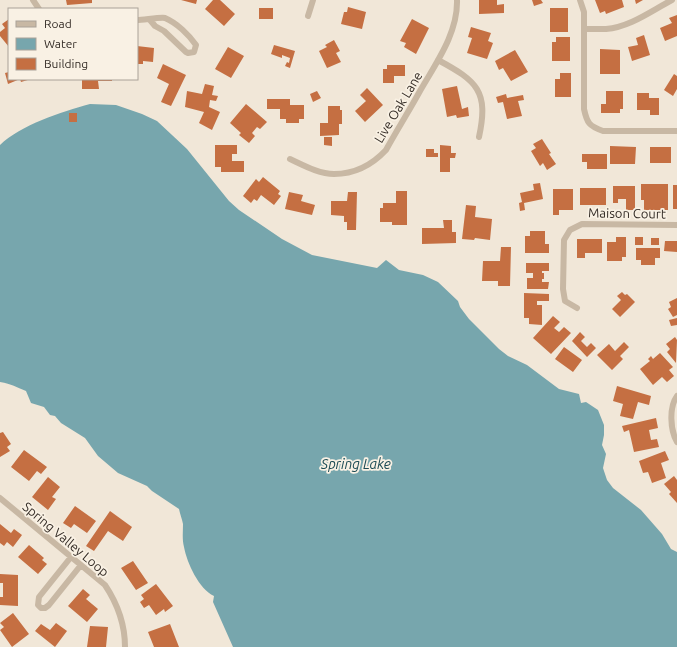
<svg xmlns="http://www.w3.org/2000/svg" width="677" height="647" font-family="Ubuntu,sans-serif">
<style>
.water{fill:#77a6ad}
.building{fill:#c56f42}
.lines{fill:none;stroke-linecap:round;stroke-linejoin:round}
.street{stroke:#c8b8a4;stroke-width:6}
.labels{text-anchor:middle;stroke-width:3.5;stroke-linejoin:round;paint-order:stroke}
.street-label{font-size:13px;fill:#342c26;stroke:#f9f1e4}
.water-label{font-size:14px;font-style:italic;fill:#1c4b54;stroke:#f9f1e4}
</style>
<rect width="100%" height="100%" fill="#f1e7d8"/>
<!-- water -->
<path class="water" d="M90,104L116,105L142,114L157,121L187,149L229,201L239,210L282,239L312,255L377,268L386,260L399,270L423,275L438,282L458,301L460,307L469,319L499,349L508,356L527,365L559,389L579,394L581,403L586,402L598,410L604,425V435L602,445L606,454L603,468L607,480L613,488L641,510L662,534L671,549L677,552V647H233L213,602L214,596C199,589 187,563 184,547C182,539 183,532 183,524C182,519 180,514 179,509L152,491L147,486L118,473L98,456L85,438L61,423L55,416L50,415L44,407L31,403L26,391C16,387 12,384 0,382V145C21,125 61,112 90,104Z"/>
<!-- building -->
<path class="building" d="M66,0H92V3L67,5Z
M181,0H197L196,4Z
M213,0H220L235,14L224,26L205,9Z
M479,0H497V5L504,4V13L479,14Z
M532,0H541L543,3L534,6Z
M595,0H622L624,7L606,14L605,11L600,13Z
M635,0H643L636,4Z
M348,7L366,12L362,29L341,24L344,12H347Z
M259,8H273V19H259Z
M550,8H568V32H550Z
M677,15V36L665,41L660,28L672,23L669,18Z
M9,19V47L0,36V32L5,28L2,24Z
M412,19L429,28L416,54L404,47L406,43L400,41Z
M471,27L491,33L488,41L493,43L487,59L467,53L472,38L468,37Z
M644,35L650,55L632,61L628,47L638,45L636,38Z
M556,37H570V61H552V42H556Z
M334,40L340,51L336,53L341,62L327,68L319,51L327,47L325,45Z
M274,45L295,51L290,68L285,66L287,62L289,63L290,58L282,55V58L271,54Z
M137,46L154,48L153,62L143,61V64H137Z
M228,47L244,56L231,78L215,69Z
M600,49L620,50V74H600Z
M515,50L528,72L511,81L503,68L499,70L495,61Z
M163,64L186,75L171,106L161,102L169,84L157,78Z
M387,65H405V76H394V83H383V69H387Z
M9,72V79H31L21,82L20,79L8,84L5,73Z
M560,73H571V97H555V79H560Z
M674,74L677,76V89L673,96L664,90Z
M82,79H112V81H98L99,89H82Z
M205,84L214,86L212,95L218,96L216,101L210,100L209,107L220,112L212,130L199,123L204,112L185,107L187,91L202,94Z
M457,86L462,109L468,107L469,116L457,118L456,115L447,117L442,89Z
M367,88L383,105L365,122L355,111L366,101L360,95Z
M317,91L321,98L313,102L310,94Z
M606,91H623V109H620V113H601V104H606Z
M637,93H649V98H659V115H650V110H637Z
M506,94L507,98L523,95L524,100L518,101L522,116L507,119L503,102L498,103L496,97Z
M267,99H290V105H304V119H299V123H286V119H280V109H267Z
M246,104L267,122L260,129L257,127L252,133L255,136L249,143L239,135L241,133L230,123Z
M328,106H340V110H342V124H339V135L320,136V123H328Z
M69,113H77V122H69Z
M324,137H332V146L324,145Z
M542,139L551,153L549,154L556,164L547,170L543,163L540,166L531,151L536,148L533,144Z
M215,145H237V154H232V161H244V172H221V167H215Z
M440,145L451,146V153H456L455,158H450V172H440Z
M610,146L636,147L635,164H610Z
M650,147H671V163H650Z
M426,149H434V153H438V157H426Z
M582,154H607V169H587V162H582Z
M263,177L280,191L278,194L281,196L274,205L261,195L257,201L254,199L251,203L243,196L256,179L259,182Z
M540,183L543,199L524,203L525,210L520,211L519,203L522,202L520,193L534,190L533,184Z
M641,184H668V210H644V200H641Z
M673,185H677V209H673Z
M613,186H635V210H626V199H618V203H613Z
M580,188H606V205H580Z
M553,189H573V210H559V215H553Z
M396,191H407V225H392V222H380V208H383V203H396Z
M289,192L303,195L301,201L315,205L312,215L285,209Z
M348,192H357L356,230H347V222H344V216L331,215V201H347Z
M466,205L476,206L475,217L492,219L490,240L475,238L474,240L462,239Z
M443,220H452V232H456V243L422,244V228H444Z
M530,231H545V244H549V253H525V236H530Z
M616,237H626V257H622V261H607V242H616Z
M635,237H643V245H635Z
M651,238H659V245H651Z
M577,239H602V253H585V258H577Z
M665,241H677V252L664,251Z
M501,247H511L510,286H498V281H482L483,261H500Z
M636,248H660V258H655V265H641V260H636Z
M526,263H549V271H542V273H544V279H542V282H549L548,289H527V278H533V273H526Z
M622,292L625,295L627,294L635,302L620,317L612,309L621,300L617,296Z
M524,293L549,294V301H537V305H542V325L529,324V318H524Z
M677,298V315L673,317L668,309L671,307L669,302Z
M553,316L560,322L554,328L559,332L564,327L571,333L551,354L533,338Z
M677,318V325L671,326L669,320Z
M580,332L585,337L581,341L587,347L591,343L596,348L587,357L572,341Z
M675,337L677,340L676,363L667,352L670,349L666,344Z
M624,342L629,347L620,356L623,359L612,370L597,355L609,344L615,351Z
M564,347L582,360L573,372L555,359Z
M660,353L673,367L669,370L674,376L667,382L662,377L653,385L640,369L650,361L648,359L651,356L653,359Z
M617,386L651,396L649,405L638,402L633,419L620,416L623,404L613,401Z
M656,418L658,428L649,430L651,440L657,439L659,447L634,452L629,430L624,432L622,426Z
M3,432L11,444L7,447L10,451L0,457V433Z
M24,450L47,467L41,474L37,471L29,481L11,467Z
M665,451L669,460L661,463L666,478L652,483L648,472L643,473L639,461Z
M674,476L677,480V503L669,494L671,492L664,484Z
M48,477L60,487L52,497L56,499L48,510L32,497Z
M75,506L96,521L87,533L74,524L71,528L63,523Z
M110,511L132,527L123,541L108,531L94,551L86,546Z
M0,524L11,533L14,529L22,535L13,547L7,542L4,546L0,543Z
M29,545L44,558L42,560L47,564L38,574L18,557Z
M133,561L148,583L136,590L121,568Z
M0,574L18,575V606L0,605V597H3V583H0Z
M156,584L173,606L165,612L164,609L156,615L149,605L144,608L140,602L144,599L141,595Z
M83,589L90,595L86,599L98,609L87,622L68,606Z
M13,613L29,634L12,647L0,630L4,627L0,623Z
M56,623L67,631L55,647L35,631L41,624L50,630Z
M170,624L179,647H154L148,632Z
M90,626L108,627L106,647H87Z"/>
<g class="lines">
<!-- street -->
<path class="street" d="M33,0L39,9
M580,0L584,12V109C587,123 589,126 603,131H677
M308,16L313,0
M137,20C143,20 161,17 165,18C177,23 189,35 196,45L194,52L188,53L186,52L164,31L155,26L150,20
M584,29C592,29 599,29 606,29C630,27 651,11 672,0
M438,60C477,81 489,91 479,137
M290,159C303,165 319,174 334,174C355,174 372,165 386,150C397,130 409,111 420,91C436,63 458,33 457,0
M577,308L565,301L563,289L564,240L570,230L582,224L677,225
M677,396C669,407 670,430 677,442
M0,498L105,585C117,603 125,625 125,647
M71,557L39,597L38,605L41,608H45L49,605L81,565"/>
</g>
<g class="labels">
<!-- street labels -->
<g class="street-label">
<text transform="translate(398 107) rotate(-59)" y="5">Live Oak Lane</text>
<text transform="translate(627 213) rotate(1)" y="5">Maison Court</text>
<text transform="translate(66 539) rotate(40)" y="5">Spring Valley Loop</text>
</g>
<!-- water labels -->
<g class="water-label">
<text x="356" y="469">Spring Lake</text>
</g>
</g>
<!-- legend -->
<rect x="8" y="8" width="130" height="72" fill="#f9f1e4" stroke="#aaa298"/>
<rect x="16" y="21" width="20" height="6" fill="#c8b8a4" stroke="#aaa298"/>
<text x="44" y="28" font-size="12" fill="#342c26">Road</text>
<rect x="16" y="38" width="20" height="12" fill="#77a6ad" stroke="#aaa298"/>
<text x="44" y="48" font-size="12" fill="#342c26">Water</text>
<rect x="16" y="58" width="20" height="12" fill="#c56f42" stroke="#aaa298"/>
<text x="44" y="68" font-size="12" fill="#342c26">Building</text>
</svg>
